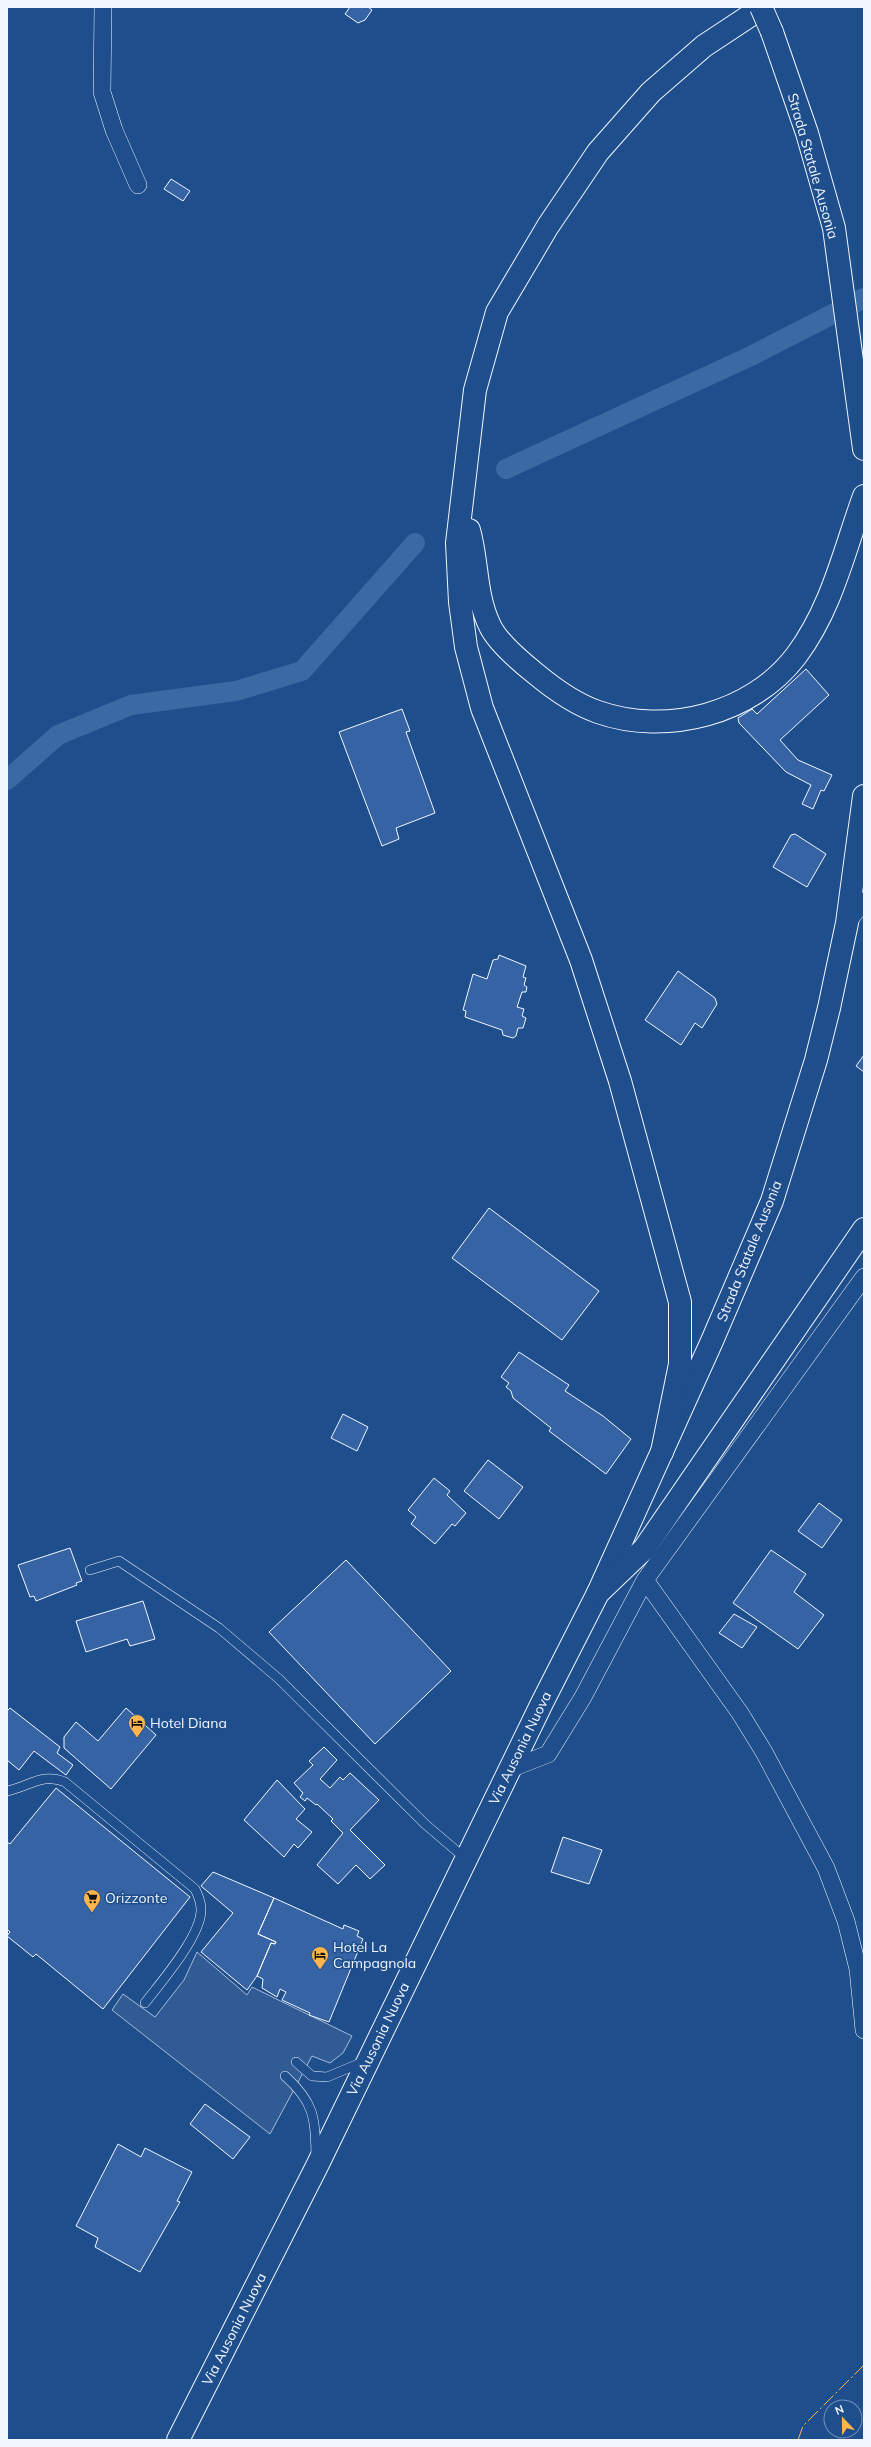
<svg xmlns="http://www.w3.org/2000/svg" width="871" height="2447" font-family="Mulish,sans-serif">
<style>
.parking{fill:#305b95;stroke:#a8bbd7}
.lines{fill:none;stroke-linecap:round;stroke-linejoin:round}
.canal{stroke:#3b69a3;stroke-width:20}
.building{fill:#3563a3;stroke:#f2f6ff}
.service-casing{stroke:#f2f6ff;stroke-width:10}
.minor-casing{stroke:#f2f6ff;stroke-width:18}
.primary-casing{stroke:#f2f6ff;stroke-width:24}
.trunk-casing{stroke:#f2f6ff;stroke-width:24}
.service{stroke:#1f4e8c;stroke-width:9}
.minor{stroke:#1f4e8c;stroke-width:17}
.primary{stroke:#1f4e8c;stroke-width:22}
.trunk{stroke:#1f4e8c;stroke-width:22}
.primary-bridge-casing{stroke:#f2f6ff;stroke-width:24;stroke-linecap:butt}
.primary-bridge{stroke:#1f4e8c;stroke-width:22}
.power{stroke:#ffb74d;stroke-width:1;stroke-dasharray:14 3 2 3;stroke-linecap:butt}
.labels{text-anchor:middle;stroke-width:3;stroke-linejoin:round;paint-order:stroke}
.street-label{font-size:14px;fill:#f2f6ff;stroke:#1f4e8c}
.poi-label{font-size:14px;fill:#f2f6ff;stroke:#1f4e8c;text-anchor:start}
</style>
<rect width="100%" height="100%" fill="#1f4e8c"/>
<!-- parking -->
<path class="parking" d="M197,1952L247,1995L252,1987L352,2036L343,2053L330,2063L312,2056L270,2134L112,2010L123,1994L155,2017L184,1980Z"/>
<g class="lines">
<!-- canal -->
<path class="canal" d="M506,469L751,356L864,298
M7,780L58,735L131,705L236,691L302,671L415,543"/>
</g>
<!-- building -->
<path class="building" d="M350,7H368L372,10L365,20L358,23L345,14Z
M171,179L190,191L183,201L164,189Z
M806,669L829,695L780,740L798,760L832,775L824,791L821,790L813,809L802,804L811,785L786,772L739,723L738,718L752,709L757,714Z
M402,709L410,731L406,732L435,813L396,828L399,839L382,846L339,732Z
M795,834L826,854L807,887L773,867L791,835Z
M499,955L526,966L523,977L526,978L524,985L527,987L526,992H522L517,1007L524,1009L522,1016L526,1018L523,1028H518L516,1036L513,1038L503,1035L502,1030L465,1017L466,1011L463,1010L473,974L487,979L493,960L498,959Z
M678,971L715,998L717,1004L702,1028L695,1023L681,1045L645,1020Z
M864,1055V1072L856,1066Z
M489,1208L599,1291L562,1340L452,1258Z
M519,1352L569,1385L565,1391L603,1416L631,1439L606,1474L549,1431L551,1428L513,1398L511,1391L506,1387L509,1383L501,1377Z
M343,1414L368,1427L357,1451L331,1438Z
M488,1460L523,1487L499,1519L464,1491Z
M434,1478L450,1491L447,1495L466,1513L455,1526L452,1524L435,1544L411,1524L416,1517L408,1510Z
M819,1503L842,1520L822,1548L798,1531Z
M70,1548L82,1581L76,1583L77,1585L36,1601L34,1596L30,1597L18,1565Z
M771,1550L806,1574L794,1592L824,1615L798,1649L733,1603Z
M346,1560L451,1671L375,1744L269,1632Z
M143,1601L155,1639L130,1646L127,1639L86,1652L76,1621Z
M734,1614L757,1627L742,1648L719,1633Z
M10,1708L60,1747L57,1753L73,1765L66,1775L34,1751L19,1770L7,1760V1711Z
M126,1708L156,1735L111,1789L64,1748V1737L76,1722L98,1741Z
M324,1747L337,1760L320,1779L330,1788L340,1777L343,1780L350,1773L379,1800L350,1830L385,1865L370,1879L356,1865L338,1884L317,1865L343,1833L331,1821L333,1819L317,1804L316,1805L307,1798L305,1801L300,1797L303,1793L294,1783L313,1765L309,1761Z
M277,1780L305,1809L296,1819L312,1832L298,1848L294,1844L284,1857L244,1820Z
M56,1788L190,1897L103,2009L36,1954L33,1957L7,1936L10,1932L7,1929V1842L10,1844Z
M563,1837L602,1850L589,1884L551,1872Z
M213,1872L274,1898L258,1934L276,1942L275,1944L271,1943L257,1976L247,1990L201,1952L233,1913L201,1886Z
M274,1898L343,1929L344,1925L359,1931L357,1936L363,1939L329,2022L309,2015L310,2013L282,2000L286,1992L280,1989L277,1997L262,1988L263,1979L257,1976L271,1943L275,1944L276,1942L258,1934Z
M205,2104L250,2137L233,2159L190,2124Z
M118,2144L141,2157L145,2148L192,2172L177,2201L180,2202L140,2272L95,2247L98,2238L76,2226Z"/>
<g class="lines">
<!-- service casing -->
<g class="service-casing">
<path id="service" d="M90,1570L119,1561L219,1628L279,1679L425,1824L466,1859
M7,1791C28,1787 43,1772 65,1782L195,1889C198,1895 201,1902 201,1909C202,1935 161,1982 145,2003
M296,2062L312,2076L327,2077L363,2062
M285,2076C314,2102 315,2117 316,2155"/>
</g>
<!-- minor casing -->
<g class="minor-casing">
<path id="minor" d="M103,7L102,92L114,130L138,185
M847,923L864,901
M645,1580L740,1713L764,1752L826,1868L846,1921L858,1969L864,2030
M510,1769L548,1754L583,1697L645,1580L864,1277"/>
</g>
<!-- primary casing -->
<g class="primary-casing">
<path id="primary" d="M772,32L807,133L834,228L864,449
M178,2440L317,2166L542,1703L598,1593L712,1341L772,1201L816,1060L829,1008L847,923L864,796"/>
</g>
<!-- trunk casing -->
<g class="trunk-casing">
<path id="trunk" d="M469,530C478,562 475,595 490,626C498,643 521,662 536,674C554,689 575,704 598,712C666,736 752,714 796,656C832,608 844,551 864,496
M662,1452L680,1364V1302L620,1081L581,960L482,708L466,647L460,602L457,543L475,390L497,312L548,226L598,152L651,92L704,46L763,7
M598,1593L644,1549L864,1229"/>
</g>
<!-- service -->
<use href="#service" class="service"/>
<!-- minor -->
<use href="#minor" class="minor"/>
<!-- primary -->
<use href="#primary" class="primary"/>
<!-- trunk -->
<use href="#trunk" class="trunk"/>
<!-- primary-bridge casing -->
<g class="primary-bridge-casing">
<path id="primary-bridge" d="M761,7L772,32"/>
</g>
<!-- primary-bridge -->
<use href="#primary-bridge" class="primary-bridge"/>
<!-- power -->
<path class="power" d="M798,2440L803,2426L864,2365"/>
</g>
<!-- icons -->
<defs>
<g id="hotel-pin" transform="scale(0.9)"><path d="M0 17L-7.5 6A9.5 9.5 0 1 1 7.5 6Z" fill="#ffb74d" stroke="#1f4e8c"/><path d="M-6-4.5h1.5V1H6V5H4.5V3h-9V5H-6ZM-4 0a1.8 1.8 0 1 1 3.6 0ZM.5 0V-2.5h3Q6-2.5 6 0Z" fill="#111"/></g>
<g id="supermarket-pin" transform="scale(0.9)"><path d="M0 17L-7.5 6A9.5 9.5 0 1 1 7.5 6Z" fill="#ffb74d" stroke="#1f4e8c"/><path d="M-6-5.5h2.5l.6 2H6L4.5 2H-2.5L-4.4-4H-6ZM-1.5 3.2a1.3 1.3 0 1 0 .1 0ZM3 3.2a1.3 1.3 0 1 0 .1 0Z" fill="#111"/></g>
</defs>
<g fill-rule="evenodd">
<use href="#hotel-pin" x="137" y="1723"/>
<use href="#supermarket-pin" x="92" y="1898"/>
<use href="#hotel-pin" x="320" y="1955"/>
</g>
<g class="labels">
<!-- street labels -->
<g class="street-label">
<text transform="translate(813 166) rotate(74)" y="5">Strada Statale Ausonia</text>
<text transform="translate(749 1251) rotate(-68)" y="5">Strada Statale Ausonia</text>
<text transform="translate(520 1748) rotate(-64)" y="5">Via Ausonia Nuova</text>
<text transform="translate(378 2039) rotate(-64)" y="5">Via Ausonia Nuova</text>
<text transform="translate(234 2329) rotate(-63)" y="5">Via Ausonia Nuova</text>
</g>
<!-- poi labels -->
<g class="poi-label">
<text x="150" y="1728">Hotel Diana</text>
<text x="105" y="1903">Orizzonte</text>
<text x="333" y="1952">Hotel La<tspan x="333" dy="16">Campagnola</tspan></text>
</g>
</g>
<!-- border -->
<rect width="871" height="2447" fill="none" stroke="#f2f6ff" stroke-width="16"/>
<!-- north arrow -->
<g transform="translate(843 2419) rotate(338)"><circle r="19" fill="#1f4e8c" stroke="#7391ba"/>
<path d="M0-3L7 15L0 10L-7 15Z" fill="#ffb74d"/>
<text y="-6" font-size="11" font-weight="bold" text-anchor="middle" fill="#f2f6ff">N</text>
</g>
</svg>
